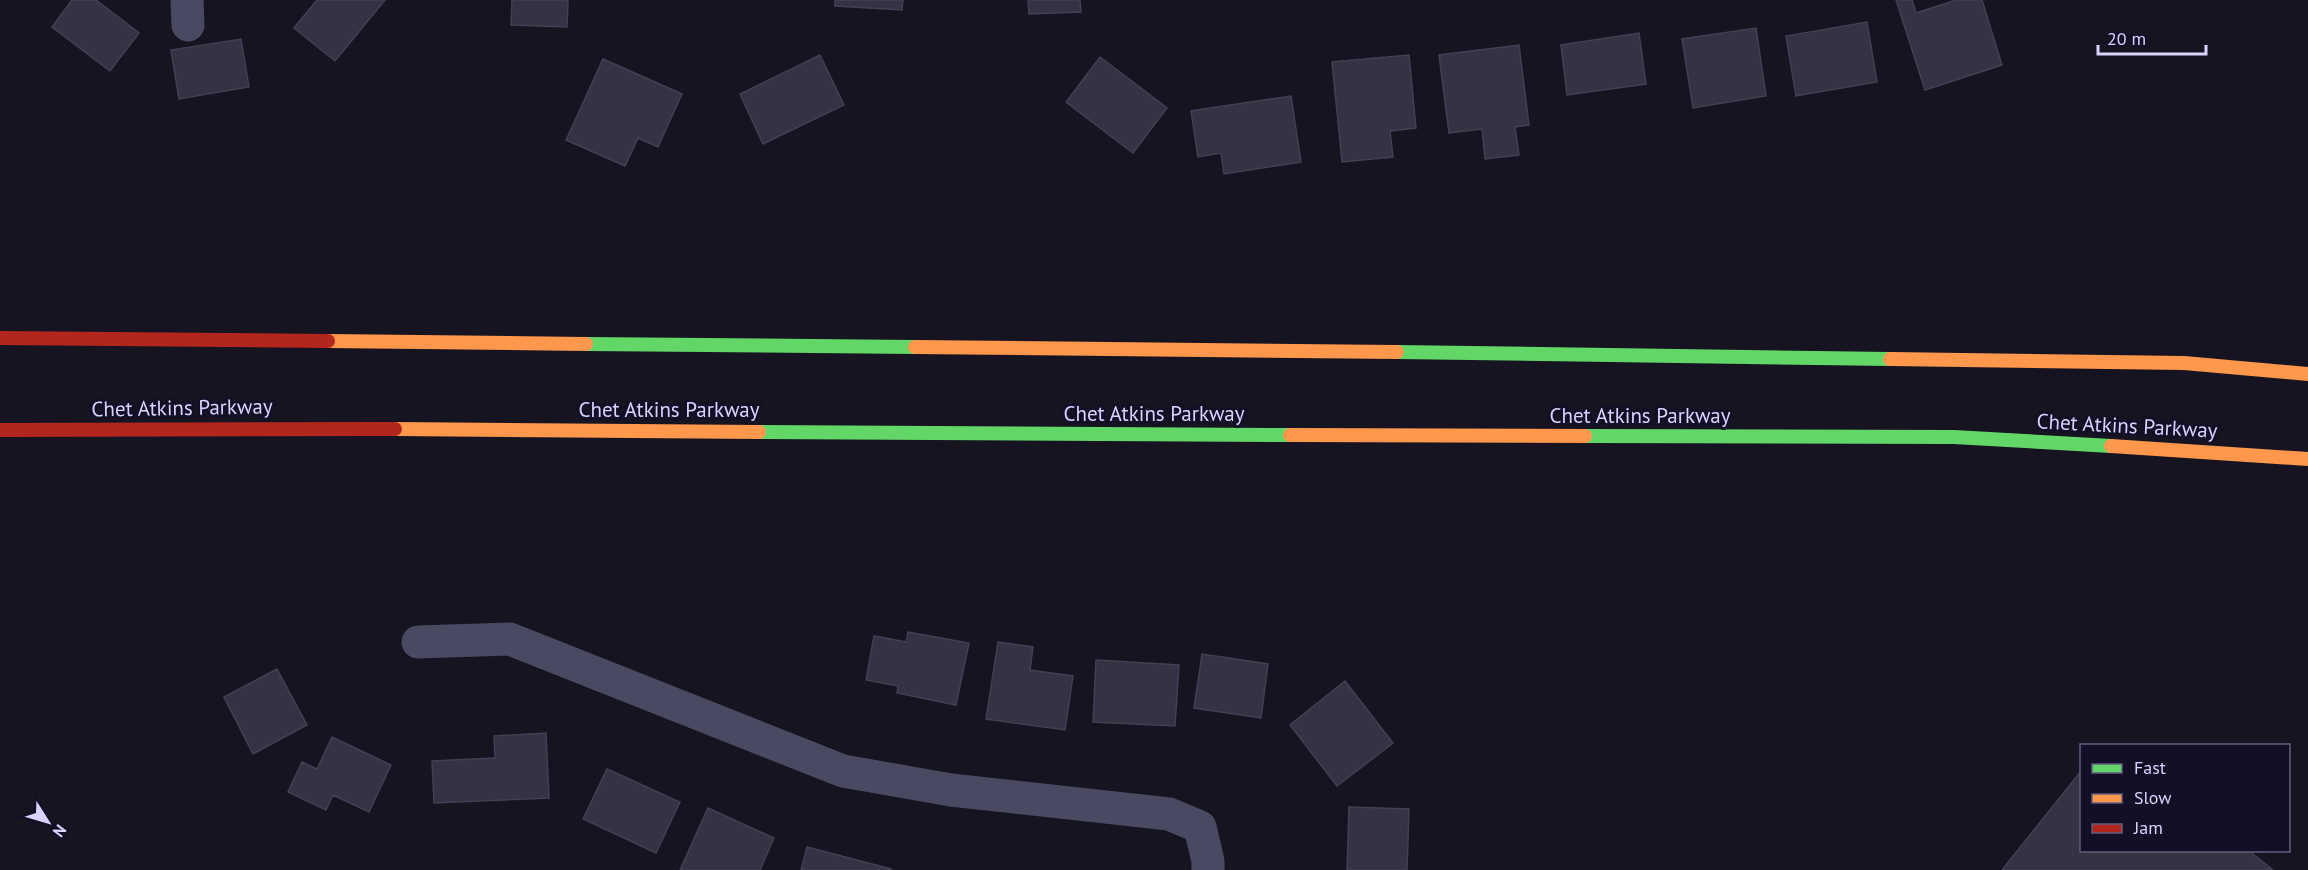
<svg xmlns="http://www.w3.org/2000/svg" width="2308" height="870" font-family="'PT Sans',sans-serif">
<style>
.building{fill:#343243;stroke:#433f54;stroke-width:1.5}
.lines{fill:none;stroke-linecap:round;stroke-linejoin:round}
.street{stroke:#4a4962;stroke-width:33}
.fast{stroke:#63d668;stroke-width:14}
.slow{stroke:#ff974d;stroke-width:14}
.jam{stroke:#b3261e;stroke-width:14}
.labels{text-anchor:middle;stroke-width:6;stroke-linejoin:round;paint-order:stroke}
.street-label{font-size:21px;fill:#d9d4ff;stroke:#130f26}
</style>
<rect width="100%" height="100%" fill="#161421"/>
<!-- building -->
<path class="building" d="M72,0H96L139,33L110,71L52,27Z
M317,0H385L335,61L294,28Z
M512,0H568L567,27L511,25Z
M835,0H903L902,10L835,6Z
M1028,0H1080L1081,12L1029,14Z
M1896,0H1912L1916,13L1956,0H1982L2002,65L1925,90Z
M1867,22L1877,82L1796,96L1786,36Z
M1756,28L1766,96L1693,108L1682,39Z
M1639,33L1646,84L1567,95L1561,45Z
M241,39L249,87L179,99L171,50Z
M1519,45L1529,125L1515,127L1519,155L1485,159L1482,129L1449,133L1439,55Z
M820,55L844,105L763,144L740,94Z
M1409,55L1416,128L1390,131L1393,157L1342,162L1332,62Z
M1100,57L1167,108L1133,153L1066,102Z
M603,59L682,94L658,147L638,138L625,166L566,140Z
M1291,96L1301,162L1224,174L1221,153L1198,157L1191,111Z
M908,632L969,643L956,705L897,693L898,686L866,680L874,636L906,642Z
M998,642L1033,647L1030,670L1073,676L1065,730L986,719Z
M1202,654L1268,664L1261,718L1194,708Z
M1096,660L1179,665L1175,726L1093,722Z
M277,669L307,725L253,754L224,697Z
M1345,681L1393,743L1337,786L1290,725Z
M546,733L549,798L434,803L432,761L495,758L494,736Z
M332,737L391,765L369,812L333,795L326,810L288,792L302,762L317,769Z
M607,769L680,802L656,853L583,819Z
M2082,770V850H2248L2273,870H2002Z
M1349,807L1409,809L1407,870H1347Z
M708,808L774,838L760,870H680Z
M807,847L891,869L890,870H801Z"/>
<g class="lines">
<!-- street -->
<path class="street" d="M187,0L188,25
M418,642L510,639L843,771L951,790L1169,814L1200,827L1208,861V870"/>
<!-- fast -->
<path class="fast" d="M586,344L915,347
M1397,352L1890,359
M759,432L1290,435
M1585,436L1954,437L2111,446"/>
<!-- slow -->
<path class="slow" d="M328,341L586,344
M915,347L1397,352
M1890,359L2184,363L2308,374
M395,429L759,432
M1290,435L1585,436
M2111,446L2308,459"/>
<!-- jam -->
<path class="jam" d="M0,338L328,341
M0,430L395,429"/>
</g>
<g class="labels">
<!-- street labels -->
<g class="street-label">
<text transform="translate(182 408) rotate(-1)" y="7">Chet Atkins Parkway</text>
<text x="669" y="417">Chet Atkins Parkway</text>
<text x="1154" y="421">Chet Atkins Parkway</text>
<text x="1640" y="423">Chet Atkins Parkway</text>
<text transform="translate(2127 426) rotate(3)" y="7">Chet Atkins Parkway</text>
</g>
</g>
<!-- legend -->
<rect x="2080" y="744" width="210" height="108" fill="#130f26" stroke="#625e7d" stroke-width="1.5"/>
<rect x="2092" y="764" width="30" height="9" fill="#63d668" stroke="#625e7d" stroke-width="1.5"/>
<text x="2134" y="774" font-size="18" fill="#d9d4ff">Fast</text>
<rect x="2092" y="794" width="30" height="9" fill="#ff974d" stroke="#625e7d" stroke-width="1.5"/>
<text x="2134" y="804" font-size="18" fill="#d9d4ff">Slow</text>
<rect x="2092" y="824" width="30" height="9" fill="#b3261e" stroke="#625e7d" stroke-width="1.5"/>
<text x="2134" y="834" font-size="18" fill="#d9d4ff">Jam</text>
<!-- north arrow -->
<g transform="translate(48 822) rotate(127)" stroke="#130f26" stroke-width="4.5" paint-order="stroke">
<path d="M0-4.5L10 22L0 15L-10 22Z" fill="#d9d4ff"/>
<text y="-9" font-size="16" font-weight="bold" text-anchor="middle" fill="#d9d4ff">N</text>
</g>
<!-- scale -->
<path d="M2098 45v9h108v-9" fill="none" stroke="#d9d4ff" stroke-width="3"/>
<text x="2107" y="45" font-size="18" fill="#d9d4ff" stroke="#130f26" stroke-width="4.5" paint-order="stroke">20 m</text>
</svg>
